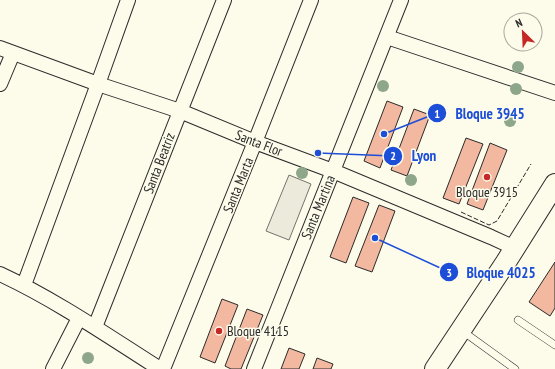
<svg xmlns="http://www.w3.org/2000/svg" width="555" height="369" font-family="'PT Sans Narrow',sans-serif">
<style>
.green{fill:#ecebdb;stroke:#74746e}
.building{fill:#f2b8a0;stroke:#2b2b2b}
.lines{fill:none;stroke-linecap:round;stroke-linejoin:round}
.lane-casing{stroke:#2b2b2b;stroke-width:8}
.street-casing{stroke:#2b2b2b;stroke-width:16}
.secondary-casing{stroke:#2b2b2b;stroke-width:22}
.lane{stroke:#fdfbea;stroke-width:7}
.street{stroke:#fdfbea;stroke-width:14}
.secondary{stroke:#fdfbea;stroke-width:20}
.fence{stroke:#2b2b2b;stroke-width:1;stroke-dasharray:5 2;stroke-linecap:butt}
.tree{fill:#8ea78a}
.poi-dot{fill:#c62828;stroke:#fdfbea;stroke-width:1.5}
.labels{text-anchor:middle;stroke-width:3;stroke-linejoin:round;paint-order:stroke}
.street-label{font-size:14px;fill:#2b2b2b;stroke:#fdfbea}
.poi-label{font-size:14px;fill:#2b2b2b;stroke:#fdfbea}
.leader{fill:none;stroke:#1d4ed8;stroke-width:1.5}
.callout-dot{fill:#1d4ed8;stroke:#fdfbea;stroke-width:1.5}
.mark-label{font-size:12px;text-anchor:middle;font-weight:bold;fill:#fff}
.callout-label{font-size:15px;text-anchor:middle;font-weight:bold;fill:#1d4ed8;stroke:#fdfbea;stroke-width:3;stroke-linejoin:round;paint-order:stroke}
</style>
<rect width="100%" height="100%" fill="#fdfbea"/>
<!-- green -->
<path class="green" d="M289,175L311,184L289,240L266,231Z"/>
<!-- building -->
<path class="building" d="M387,101L403,107L380,168L364,161Z
M414,109L430,115L407,176L391,170Z
M466,138L483,144L459,204L443,198Z
M490,143L507,150L483,210L467,204Z
M353,197L369,203L346,263L330,257Z
M379,205L395,211L372,272L355,266Z
M555,262V308L550,316L529,302Z
M222,299L238,305L215,363L200,357Z
M247,309L263,315L241,369H231L225,366Z
M289,348L305,354L299,369H281Z
M317,358L333,364L331,369H313Z"/>
<g class="lines">
<!-- lane casing -->
<g class="lane-casing">
<path id="lane" d="M518,320L555,345
M461,330L515,369"/>
</g>
<!-- street casing -->
<g class="street-casing">
<path id="street" d="M387,37L555,93
M0,48L98,84L180,111L255,142L333,171L491,237L515,248
M0,84L13,53
M0,274C56,300 108,336 160,369
M24,285L98,84L128,0
M95,327L224,0
M53,369L79,318
M163,369L255,142L311,0
M254,369L401,0"/>
</g>
<!-- secondary casing -->
<g class="secondary-casing">
<path id="secondary" d="M435,369L506,262L555,184"/>
</g>
<!-- lane -->
<use href="#lane" class="lane"/>
<!-- street -->
<use href="#street" class="street"/>
<!-- secondary -->
<use href="#secondary" class="secondary"/>
<!-- fence -->
<path class="fence" d="M461,212L489,225L497,221L531,164"/>
</g>
<!-- trees -->
<g class="tree">
<circle cx="518" cy="67" r="6"/>
<circle cx="383" cy="86" r="6"/>
<circle cx="516" cy="89" r="6"/>
<circle cx="510" cy="121" r="6"/>
<circle cx="302" cy="173" r="6"/>
<circle cx="411" cy="180" r="6"/>
<circle cx="88" cy="358" r="6"/>
</g>
<!-- markers -->
<g class="poi-dot">
<circle cx="487" cy="177" r="4"/>
<circle cx="219" cy="331" r="4"/>
</g>
<g class="labels">
<!-- street labels -->
<g class="street-label">
<text transform="translate(259 143) rotate(21)" y="5">Santa Flor</text>
<text transform="translate(159 163) rotate(-69)" y="5">Santa Beatriz</text>
<text transform="translate(238 185) rotate(-68)" y="5">Santa Marta</text>
<text transform="translate(318 207) rotate(-68)" y="5">Santa Martina</text>
</g>
<!-- poi labels -->
<g class="poi-label">
<text x="487" y="197">Bloque 3915</text>
<text x="227" y="336" text-anchor="start">Bloque 4115</text>
</g>
</g>
<!-- callouts -->
<path class="leader" d="M384 134L437 113M318 153L393 156M375 238L449 272"/>
<g class="callout-dot">
<circle cx="384" cy="134" r="4"/>
<circle cx="318" cy="153" r="4"/>
<circle cx="375" cy="238" r="4"/>
<circle cx="437" cy="113" r="10"/>
<circle cx="393" cy="156" r="10"/>
<circle cx="449" cy="272" r="10"/>
</g>
<g class="mark-label">
<text x="437" y="118">1</text>
<text x="393" y="160">2</text>
<text x="449" y="277">3</text>
</g>
<g class="callout-label">
<text x="490" y="119">Bloque 3945</text>
<text x="424" y="161">Lyon</text>
<text x="501" y="278">Bloque 4025</text>
</g>
<!-- north arrow -->
<g transform="translate(523 32) rotate(336)"><circle r="19" fill="#fdfbea" stroke="#a9a89e"/>
<path d="M0-3L7 15L0 10L-7 15Z" fill="#c62828"/>
<text y="-6" font-size="11" font-weight="bold" text-anchor="middle" fill="#2b2b2b">N</text>
</g>
</svg>
